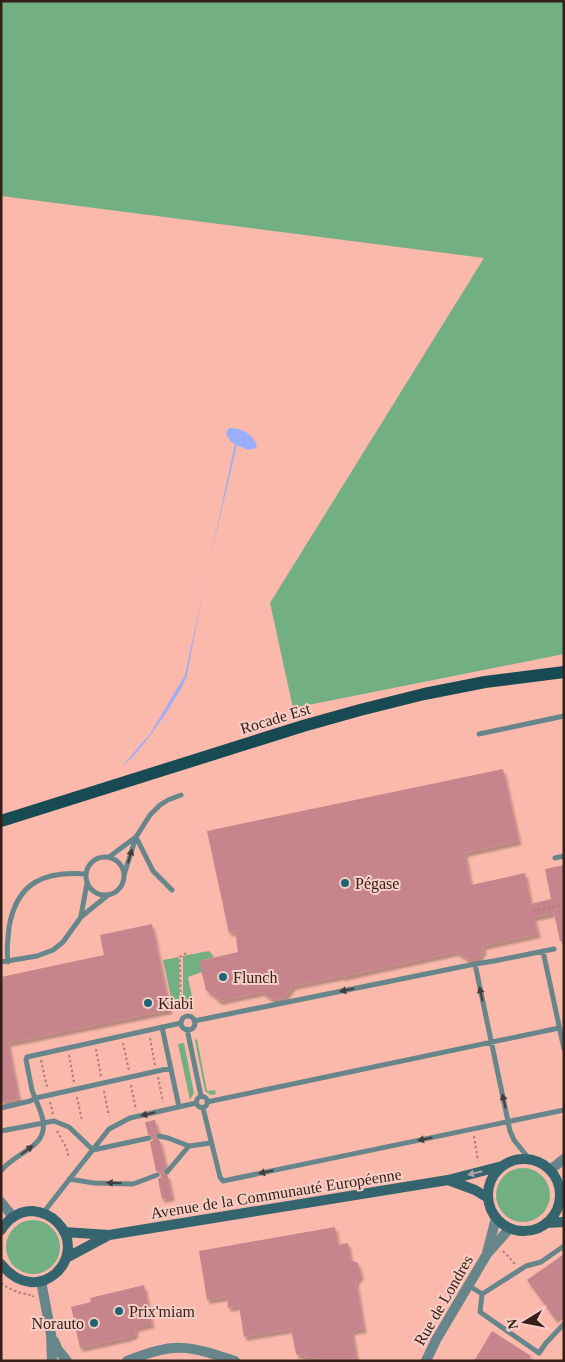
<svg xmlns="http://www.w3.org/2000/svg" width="565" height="1362" font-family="Georgia,serif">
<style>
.green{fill:#72af83}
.water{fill:#9aaefa}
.building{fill:#c6858c;filter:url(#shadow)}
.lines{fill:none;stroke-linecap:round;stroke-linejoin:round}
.path{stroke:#b07e73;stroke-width:2;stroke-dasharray:2.5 2.5;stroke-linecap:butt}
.lane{stroke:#67868c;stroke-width:5}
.street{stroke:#67868c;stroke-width:10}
.secondary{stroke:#34646d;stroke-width:10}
.primary{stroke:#184a53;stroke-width:12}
.oneway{fill:#453d3c}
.oneway2{fill:#a9a4a2}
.poi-dot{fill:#1c6573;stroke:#f7cec5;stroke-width:2}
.labels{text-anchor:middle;stroke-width:4;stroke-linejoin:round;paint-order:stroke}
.street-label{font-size:16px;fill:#361e19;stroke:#f7cec5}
.poi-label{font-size:16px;fill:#361e19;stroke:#f7cec5;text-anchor:start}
</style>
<defs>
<filter id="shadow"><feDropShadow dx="2.5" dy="4" stdDeviation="1" flood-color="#0004"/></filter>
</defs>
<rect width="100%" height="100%" fill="#fbb9ab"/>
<!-- green -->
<path class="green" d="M1,1H564V654L293,708L270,603L484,258L1,196Z
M209,951L214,957L200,961L202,972L188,977L193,1002L183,1004V956Z
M179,957L180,1005L173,1006L163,960Z
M197,1039L207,1091L215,1090L216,1094L211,1095L205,1091L195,1040Z
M184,1043L194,1093L190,1100L178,1044Z
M496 1195a27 27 0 1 1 54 0a27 27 0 1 1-54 0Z
M6 1247a27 27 0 1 1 54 0a27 27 0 1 1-54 0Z"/>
<!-- water -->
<path class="water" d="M230,428C242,428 253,434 257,446L256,448L248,450L237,445C224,501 210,556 199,612C195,633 191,654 187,675C184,689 137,759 124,764L150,734L185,675L235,444L231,442L226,434L228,429Z"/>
<!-- building -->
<path class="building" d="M503,769L519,841L465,853L471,885L525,873L531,904L551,899L545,869L564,865V941H560L554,913L534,917L538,934L483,946L484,950L479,958L469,960L456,952L342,977V976L293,986L284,998L273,1000L262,992L220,1001L206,990L199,961L238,952L235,931L229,933L207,831Z
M152,924L170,1010L8,1043L19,1099L1,1103V977L104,955L100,935Z
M155,1120L158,1132L155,1137L160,1141L166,1167L163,1173L168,1176L172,1197L162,1199L158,1179L161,1177V1174L159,1171H156L150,1142L153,1140V1137L148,1134L145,1122Z
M335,1227L338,1245L348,1243L351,1260L358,1263L361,1275L356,1282L364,1329L352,1331L357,1361H326L296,1354L291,1329L244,1337L239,1306L228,1308L227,1297L207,1300L199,1251Z
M564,1254V1313L555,1319L527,1280Z
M144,1285L152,1324L136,1328L135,1335L126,1338L80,1348L71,1307L91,1302L90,1298Z
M492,1331L531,1356L528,1361H474Z"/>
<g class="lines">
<!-- path -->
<path class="path" d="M533,911L564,905
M181,1007L180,957L186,953
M150,1038L155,1065
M123,1043L129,1071
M96,1049L101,1077
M69,1055L74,1082
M41,1060L47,1087
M158,1077L163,1102
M131,1085L136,1110
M104,1091L109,1116
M77,1097L82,1121
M50,1102L53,1114
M57,1131L66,1147L69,1158
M474,1136L478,1161
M503,1251L515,1264
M1,1283C11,1290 20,1294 33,1295V1297"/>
<!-- lane -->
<path class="lane" d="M479,734L564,716
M136,837L153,871L172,890
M109,857L136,837L150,815L160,805L168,800L181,795
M86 876a19 19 0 1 1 38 0a19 19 0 1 1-38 0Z
M555,858L564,856
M124,875L136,837
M81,916L87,883
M543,951L564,1049
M1,962L37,956L53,950L63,942L81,917L108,895
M8,962C6,950 8,939 9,927C17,882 44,871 86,874
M475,964L494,961L554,949
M181 1023a7 7 0 1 1 14 0a7 7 0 1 1-14 0Z
M194,1021L475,964L510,1131L514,1140L530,1160
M162,1027L179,1107
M187,1029L201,1096
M196.5 1102a5.5 5.5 0 1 1 11 0a5.5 5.5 0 1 1-11 0Z
M207,1102L559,1028
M1,1108L30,1101L36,1098L171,1068
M203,1108L220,1177L223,1181L564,1110
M1,1131L54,1121L69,1127L93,1150L149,1138
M159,1136L168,1138L189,1146
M1,1171C9,1159 27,1153 37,1142C52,1126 37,1106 32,1090C30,1080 28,1070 26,1060L27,1057L181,1023
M167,1172L189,1146L211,1143
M69,1179L94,1183L133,1184L157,1175
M43,1213L109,1129L130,1118L196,1103
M468,1285L482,1294
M482,1294L480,1312L539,1353L546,1343L564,1324
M482,1294L526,1266L541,1262L564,1246"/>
<!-- street -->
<path class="street" d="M550,1170L564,1159
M1,1202L13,1217
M487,1253L496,1218
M41,1281L51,1334L52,1361
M54,1341L58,1350L67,1361
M127,1361C174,1342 187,1345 235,1361
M426,1361L436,1340L487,1254L510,1228"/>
<!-- secondary -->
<path class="secondary" d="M488 1195a36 36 0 1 1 72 0a36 36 0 1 1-72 0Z
M448,1180L475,1190L488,1198
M546,1223L564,1222
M1,1230C8,1219 19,1211 33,1211C42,1212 51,1216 57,1222C91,1256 38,1311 1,1264
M64,1232L109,1235L448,1180L502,1166
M66,1258L109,1235"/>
<!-- primary -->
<path class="primary" d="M1,821L303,726L360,710L424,694L485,682L564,672"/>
</g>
<!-- one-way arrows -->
<defs><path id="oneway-solid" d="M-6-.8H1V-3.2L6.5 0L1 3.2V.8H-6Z" transform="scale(1.25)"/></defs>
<g class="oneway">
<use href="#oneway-solid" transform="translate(130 856) rotate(-73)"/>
<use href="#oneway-solid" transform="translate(347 990) rotate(168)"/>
<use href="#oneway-solid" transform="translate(481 994) rotate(-102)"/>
<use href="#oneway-solid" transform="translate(504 1101) rotate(-102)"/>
<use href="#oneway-solid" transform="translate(148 1114) rotate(167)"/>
<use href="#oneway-solid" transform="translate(425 1139) rotate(168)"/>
<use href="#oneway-solid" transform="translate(27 1150) rotate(-37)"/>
<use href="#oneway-solid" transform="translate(266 1172) rotate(168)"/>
<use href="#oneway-solid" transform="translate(114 1183) rotate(-178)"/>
</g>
<use class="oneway2" href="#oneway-solid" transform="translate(475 1173) rotate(166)"/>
<!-- markers -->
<g class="poi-dot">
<circle cx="345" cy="883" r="5"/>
<circle cx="223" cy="977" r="5"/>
<circle cx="148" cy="1003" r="5"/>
<circle cx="119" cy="1311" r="5"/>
<circle cx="94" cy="1323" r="5"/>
</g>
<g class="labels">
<!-- street labels -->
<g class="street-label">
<text transform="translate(275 718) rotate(-17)" y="6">Rocade Est</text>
<text transform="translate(276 1193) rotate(-9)" y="6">Avenue de la Communauté Européenne</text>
<text transform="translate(443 1300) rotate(-60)" y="6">Rue de Londres</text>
</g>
<!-- poi labels -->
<g class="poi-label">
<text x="355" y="889">Pégase</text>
<text x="233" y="983">Flunch</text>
<text x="158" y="1009">Kiabi</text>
<text x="129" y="1317">Prix'miam</text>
<text x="84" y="1329" text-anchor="end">Norauto</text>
</g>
</g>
<!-- border -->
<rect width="565" height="1362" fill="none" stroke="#361e19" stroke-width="5"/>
<!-- north arrow -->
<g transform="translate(525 1322) rotate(260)" stroke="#f7cec5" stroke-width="4" paint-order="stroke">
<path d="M0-4L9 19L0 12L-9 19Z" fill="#361e19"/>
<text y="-8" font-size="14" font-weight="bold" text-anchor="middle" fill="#361e19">N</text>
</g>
</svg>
